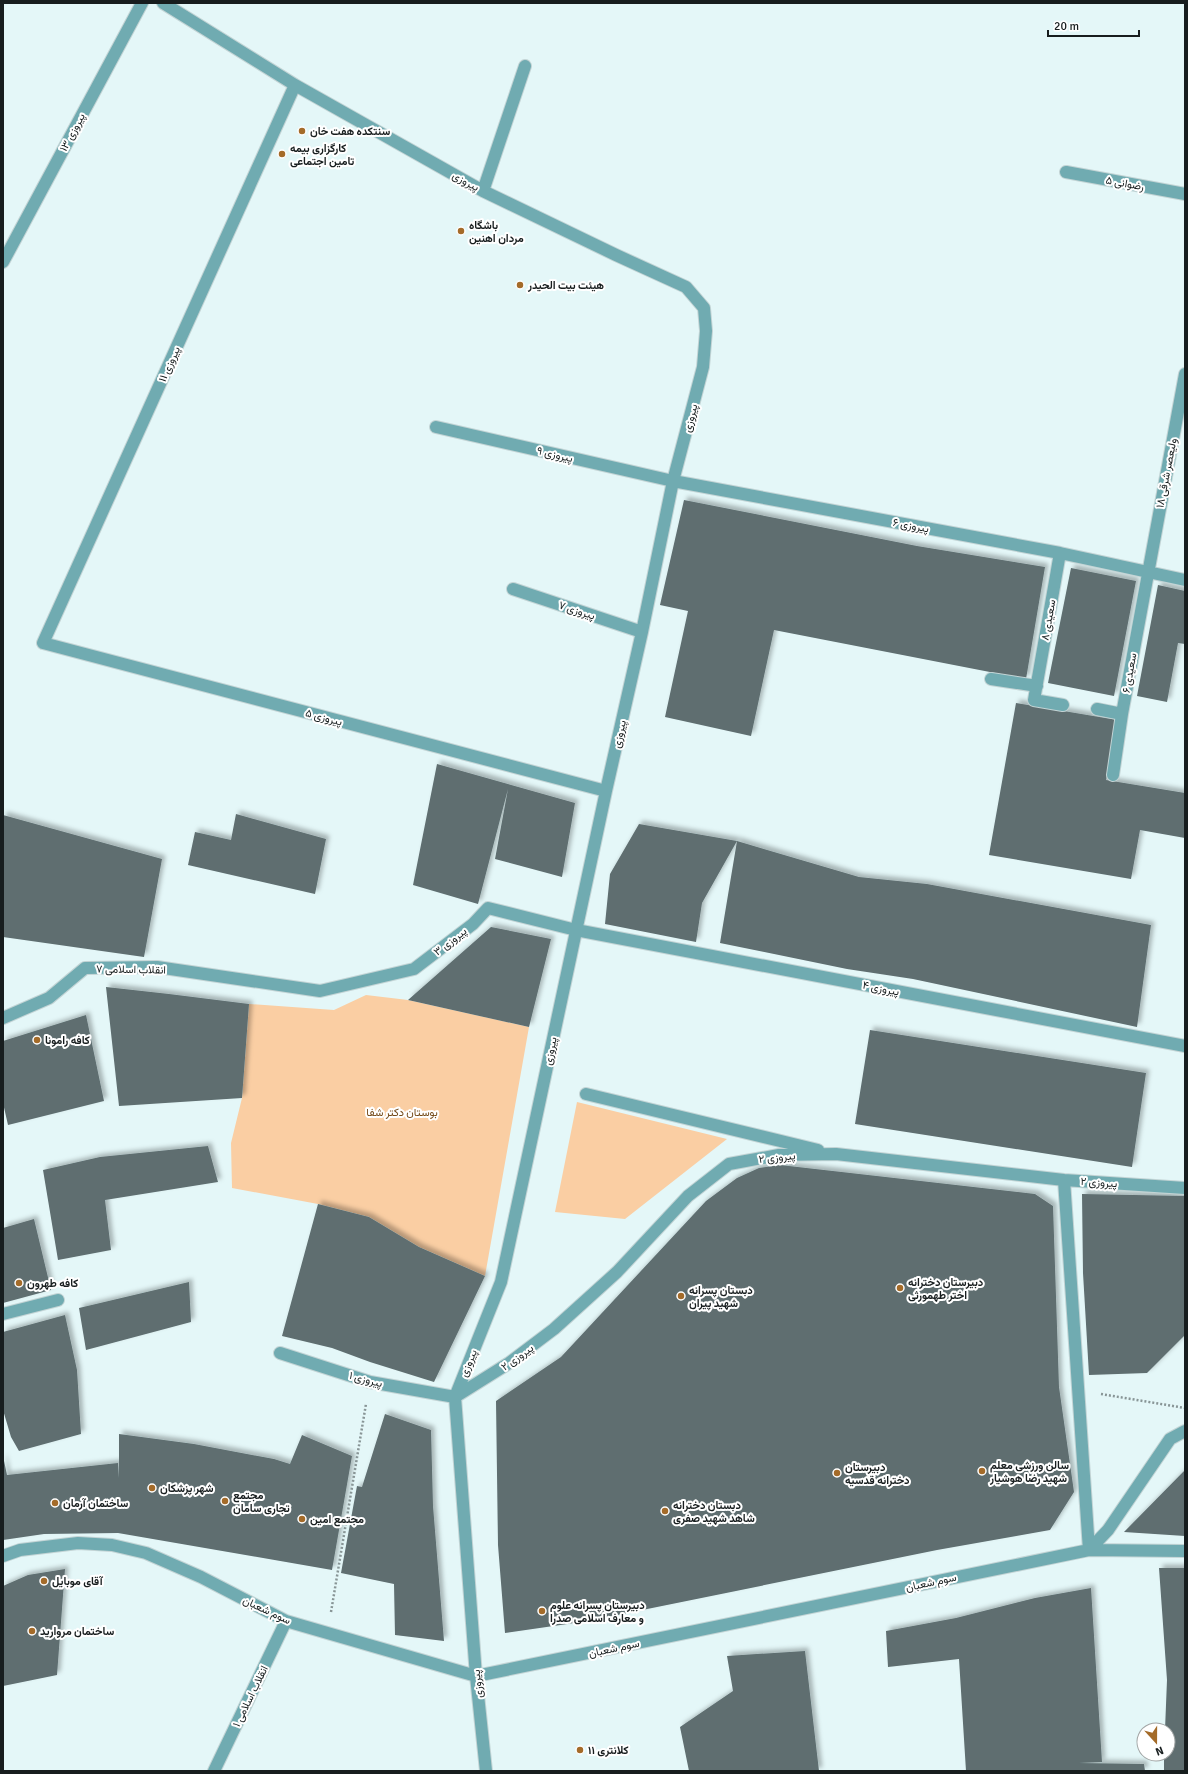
<svg xmlns="http://www.w3.org/2000/svg" width="1188" height="1774" font-family="Signika,Vazirmatn,sans-serif">
<style>
.green{fill:#facea3}
.building{fill:#5e6e70;filter:url(#shadow)}
.lines{fill:none;stroke-linecap:round;stroke-linejoin:round}
.street-casing{stroke:#c3d4d5;stroke-width:14}
.path{stroke:#889596;stroke-width:2.5;stroke-dasharray:2 2;stroke-linecap:butt}
.street{stroke:#70abb1;stroke-width:12}
.poi-dot{fill:#a46b29;stroke:#fff;stroke-width:1.5}
.labels{text-anchor:middle;stroke-width:4;stroke-linejoin:round;paint-order:stroke}
.poi-label{font-size:11px;font-weight:bold;fill:#171d1e;stroke:#fff;text-anchor:start}
.street-label{font-size:11px;fill:#171d1e;stroke:#fff}
.park-label{font-size:11px;fill:#744917;stroke:#fff}
</style>
<defs>
<filter id="shadow"><feDropShadow dx="3.5" dy="-3.5" stdDeviation="2" flood-color="#0004"/></filter>
</defs>
<rect width="100%" height="100%" fill="#e4f7f8"/>
<!-- green -->
<path class="green" d="M366,995L408,1000L529,1027L485,1276L419,1247L369,1217L318,1204L232,1188L231,1143L242,1098L249,1004L334,1010Z
M577,1102L727,1139L625,1219L555,1212Z"/>
<!-- building -->
<path class="building" d="M684,500L917,546L1045,567L1026,679L774,630L751,736L665,717L688,611L660,605Z
M1071,568L1136,581L1114,696L1048,683Z
M1158,585L1185,591V644L1178,643L1167,702L1137,696Z
M1016,703L1117,720L1106,780L1185,793V838L1140,830L1131,879L989,855Z
M437,764L575,803L562,877L495,859L508,789L478,904L413,885Z
M236,814L326,839L315,894L188,865L195,832L231,840Z
M3,815L162,859L144,957L3,937Z
M639,824L737,841L702,903L696,942L605,924L610,874Z
M737,841L859,877L927,884L1151,925L1137,1027L913,979L847,969L720,943Z
M491,927L551,939L529,1027L408,1000Z
M106,987L169,994L249,1004L242,1098L119,1106Z
M86,1015L104,1101L8,1125L3,1103V1041Z
M870,1030L1146,1073L1132,1167L855,1124Z
M208,1146L218,1182L105,1200L111,1250L58,1260L43,1170L100,1157Z
M780,1165L1035,1194L1053,1206L1059,1387L1074,1492L1050,1530L937,1550L588,1621L505,1633L498,1545L496,1401L561,1357L706,1201L737,1178L759,1168Z
M1082,1194L1185,1196V1335L1147,1373L1089,1375L1083,1273Z
M318,1204L369,1217L419,1247L485,1276L434,1382L370,1362L332,1348L282,1336Z
M34,1219L51,1290L3,1303V1228Z
M189,1282L191,1322L86,1350L79,1308Z
M65,1315L77,1370L81,1434L19,1451L11,1437L3,1410V1332Z
M385,1414L431,1430L433,1506L444,1641L395,1635L394,1584L341,1573L357,1486L362,1487Z
M119,1434L194,1444L274,1459L290,1464L302,1435L352,1456L332,1570L118,1533L44,1534L3,1540V1456L7,1475L118,1463L119,1478Z
M1185,1470V1536L1124,1532Z
M1159,1568H1185V1771H1164V1754H1168V1730H1165L1167,1680Z
M65,1569L57,1675L3,1686V1586L28,1575Z
M1091,1588L1102,1762L1079,1763L1144,1764L1145,1771H966L959,1659L888,1667L886,1631L956,1618L1035,1598Z
M805,1651L819,1771H689L680,1727L733,1691L727,1656Z"/>
<g class="lines">
<!-- street casing -->
<g class="street-casing">
<path id="street" d="M163,3L295,85L483,191L616,255L686,287L704,308L706,331L703,367L673,481L642,632L606,791L501,1282L455,1397L476,1676L486,1771
M295,85L43,643L606,791
M1066,172L1185,194
M483,191L525,66
M3,262L142,3
M436,427L673,481L1060,553L1185,580
M1060,553L1034,700L1063,705
M513,589L642,632
M991,679L1037,686
M1097,709L1122,714
M1113,775L1122,714L1185,374
M3,1018L49,998L85,968L157,967L320,991L414,969L473,924L488,908L576,930L1185,1046
M586,1094L818,1150
M1064,1180L1089,1550L1185,1551
M3,1314L58,1300
M280,1353L370,1382L455,1397L509,1363L554,1329L617,1272L688,1196L729,1164L779,1155L836,1154L1064,1180L1185,1188
M3,1556L20,1550L78,1543L112,1545L146,1553L201,1577L286,1621L476,1676L1089,1550L1108,1530L1170,1439L1185,1431
M214,1771L286,1621"/>
</g>
<!-- path -->
<path class="path" d="M1101,1394L1185,1408
M331,1612L366,1404"/>
<!-- street -->
<use href="#street" class="street"/>
</g>
<!-- markers -->
<g class="poi-dot">
<circle cx="302" cy="131" r="4"/>
<circle cx="282" cy="154" r="4"/>
<circle cx="461" cy="231" r="4"/>
<circle cx="520" cy="285" r="4"/>
<circle cx="37" cy="1040" r="4"/>
<circle cx="19" cy="1283" r="4"/>
<circle cx="900" cy="1288" r="4"/>
<circle cx="681" cy="1296" r="4"/>
<circle cx="982" cy="1471" r="4"/>
<circle cx="837" cy="1473" r="4"/>
<circle cx="152" cy="1488" r="4"/>
<circle cx="225" cy="1501" r="4"/>
<circle cx="55" cy="1503" r="4"/>
<circle cx="665" cy="1511" r="4"/>
<circle cx="302" cy="1519" r="4"/>
<circle cx="44" cy="1581" r="4"/>
<circle cx="542" cy="1611" r="4"/>
<circle cx="32" cy="1631" r="4"/>
<circle cx="580" cy="1750" r="4"/>
</g>
<g class="labels">
<!-- poi labels -->
<g class="poi-label">
<text x="310" y="135">سنتکده هفت خان</text>
<text x="290" y="152">کارگزاری بیمه<tspan x="290" dy="13">تامین اجتماعی</tspan></text>
<text x="469" y="229">باشگاه<tspan x="469" dy="13">مردان اهنین</tspan></text>
<text x="528" y="289">هیئت بیت الحیدر</text>
<text x="45" y="1044">کافه رامونا</text>
<text x="908" y="1286">دبیرستان دخترانه<tspan x="908" dy="13">اختر طهمورثی</tspan></text>
<text x="27" y="1287">کافه طهرون</text>
<text x="689" y="1294">دبستان پسرانه<tspan x="689" dy="13">شهید پیران</tspan></text>
<text x="990" y="1469">سالن ورزشی معلم<tspan x="990" dy="13">شهید رضا هوشیار</tspan></text>
<text x="845" y="1471">دبیرستان<tspan x="845" dy="13">دخترانه قدسیه</tspan></text>
<text x="160" y="1492">شهر پزشکان</text>
<text x="233" y="1499">مجتمع<tspan x="233" dy="13">تجاری سامان</tspan></text>
<text x="63" y="1507">ساختمان آرمان</text>
<text x="673" y="1509">دبستان دخترانه<tspan x="673" dy="13">شاهد شهید صفری</tspan></text>
<text x="310" y="1523">مجتمع امین</text>
<text x="52" y="1585">آقای موبایل</text>
<text x="550" y="1609">دبیرستان پسرانه علوم<tspan x="550" dy="13">و معارف اسلامی صدرا</tspan></text>
<text x="40" y="1635">ساختمان مروارید</text>
<text x="588" y="1754">کلانتری ۱۱</text>
</g>
<!-- street labels -->
<g class="street-label">
<text transform="translate(72 132) rotate(-62)" y="4">پیروزی ۱۳</text>
<text transform="translate(466 181) rotate(29)" y="4">پیروزی</text>
<text transform="translate(1125 183) rotate(10)" y="4">رضوانی ۵</text>
<text transform="translate(169 364) rotate(-66)" y="4">پیروزی ۱۱</text>
<text transform="translate(690 418) rotate(-75)" y="4">پیروزی</text>
<text transform="translate(555 454) rotate(13)" y="4">پیروزی ۹</text>
<text transform="translate(1166 473) rotate(-79)" y="4">ولیعصر شرقی ۱۸</text>
<text transform="translate(911 525) rotate(11)" y="4">پیروزی ۶</text>
<text transform="translate(577 610) rotate(18)" y="4">پیروزی ۷</text>
<text transform="translate(1048 620) rotate(-80)" y="4">سعیدی ۸</text>
<text transform="translate(1129 673) rotate(-80)" y="4">سعیدی ۶</text>
<text transform="translate(324 717) rotate(15)" y="4">پیروزی ۵</text>
<text transform="translate(619 734) rotate(-77)" y="4">پیروزی</text>
<text transform="translate(450 941) rotate(-38)" y="4">پیروزی ۳</text>
<text transform="translate(131 969) rotate(1)" y="4">انقلاب اسلامی ۷</text>
<text transform="translate(881 988) rotate(11)" y="4">پیروزی ۴</text>
<text transform="translate(550 1051) rotate(-78)" y="4">پیروزی</text>
<text transform="translate(777 1157) rotate(-6)" y="4">پیروزی ۲</text>
<text transform="translate(1099 1182) rotate(4)" y="4">پیروزی ۲</text>
<text transform="translate(517 1357) rotate(-36)" y="4">پیروزی ۲</text>
<text transform="translate(468 1363) rotate(-68)" y="4">پیروزی</text>
<text transform="translate(366 1379) rotate(15)" y="4">پیروزی ۱</text>
<text transform="translate(931 1582) rotate(-12)" y="4">سوم شعبان</text>
<text transform="translate(267 1610) rotate(25)" y="4">سوم شعبان</text>
<text transform="translate(614 1648) rotate(-12)" y="4">سوم شعبان</text>
<text transform="translate(477 1684) rotate(-96)" y="4">پیروزی</text>
<text transform="translate(250 1696) rotate(-64)" y="4">انقلاب اسلامی ۱</text>
</g>
<!-- park labels -->
<g class="park-label">
<text x="402" y="1116">بوستان دکتر شفا</text>
</g>
</g>
<!-- border -->
<rect width="1188" height="1774" fill="none" stroke="#171d1e" stroke-width="8"/>
<!-- north arrow -->
<g transform="translate(1156 1742) rotate(159)"><circle r="19" fill="#ffffff" stroke="#a2a5a5"/>
<path d="M0-3L7 15L0 10L-7 15Z" fill="#a46b29"/>
<text y="-6" font-size="11" font-weight="bold" text-anchor="middle" fill="#171d1e">N</text>
</g>
<!-- scale -->
<path d="M1048 30v6h91v-6" fill="none" stroke="#171d1e" stroke-width="2"/>
<text x="1054" y="30" font-size="12" fill="#171d1e" stroke="#ffffff" stroke-width="3" paint-order="stroke">20 m</text>
</svg>
